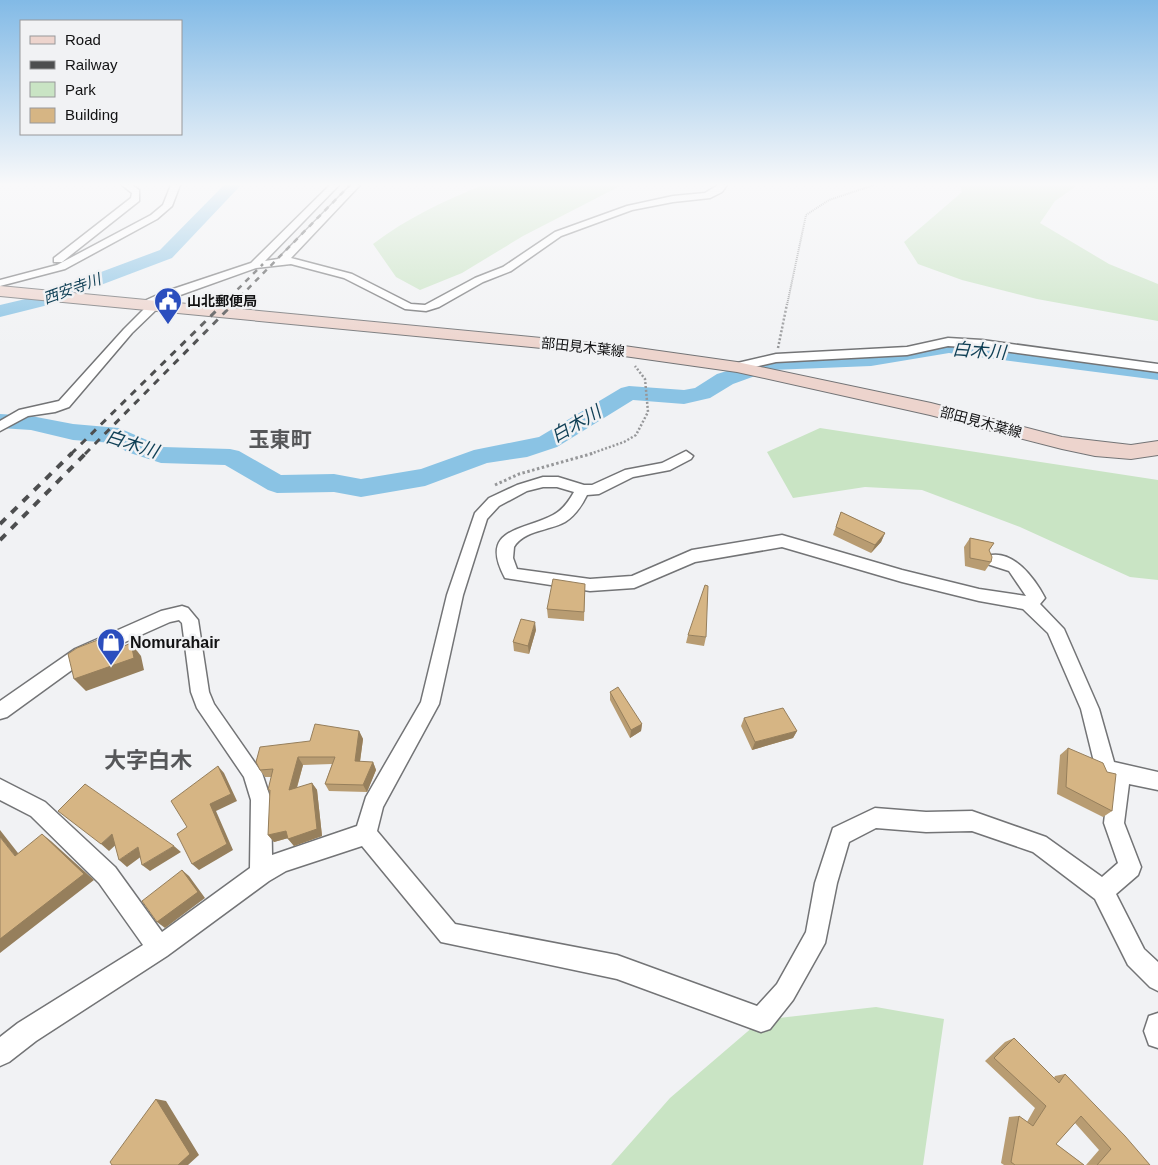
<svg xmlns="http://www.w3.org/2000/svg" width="1158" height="1165" font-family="Helvetica,'Noto Sans JP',sans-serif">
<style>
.green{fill:#c9e4c4}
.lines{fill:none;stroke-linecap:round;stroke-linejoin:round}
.river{fill:#8ac3e4;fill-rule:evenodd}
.minor-casing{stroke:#737476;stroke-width:3}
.secondary-casing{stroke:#737476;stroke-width:2}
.path-far2{stroke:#969799;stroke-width:2;stroke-dasharray:1 1;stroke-linecap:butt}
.path-far1{stroke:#969799;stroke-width:2.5;stroke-dasharray:2 2;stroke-linecap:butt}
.path{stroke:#969799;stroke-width:3;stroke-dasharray:2.5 2.5;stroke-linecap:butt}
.minor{fill:#fff;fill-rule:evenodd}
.secondary{fill:#edd4cd;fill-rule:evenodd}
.rail-far2{stroke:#4d4e4f;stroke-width:2.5;stroke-dasharray:5.5 5.5;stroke-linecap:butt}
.rail-far1{stroke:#4d4e4f;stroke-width:3;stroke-dasharray:7 7;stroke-linecap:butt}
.rail{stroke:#4d4e4f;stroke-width:4;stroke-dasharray:8 8;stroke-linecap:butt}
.wall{fill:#b89c72}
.shaded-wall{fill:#967f5c}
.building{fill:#d6b584;stroke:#967f5c}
.labels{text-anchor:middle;stroke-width:5;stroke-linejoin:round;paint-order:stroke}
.far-poi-label{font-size:14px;font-weight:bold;fill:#121213;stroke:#f1f2f4;text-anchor:start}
.far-street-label{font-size:14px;fill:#121213;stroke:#f1f2f4}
.far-water-label{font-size:15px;font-style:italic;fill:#0f3f55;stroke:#f1f2f4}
.poi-label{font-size:16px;font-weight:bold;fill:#121213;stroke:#f1f2f4;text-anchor:start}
.water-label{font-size:18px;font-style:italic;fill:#0f3f55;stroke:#f1f2f4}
.district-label{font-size:21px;font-weight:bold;fill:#565759;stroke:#f1f2f4}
.near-quarter-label{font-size:22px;font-weight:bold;fill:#565759;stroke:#f1f2f4}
</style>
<rect width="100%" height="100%" fill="#f1f2f4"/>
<!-- green -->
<path class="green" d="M483,185H622L523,236L462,273L420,290L396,277L373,244C407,218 444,201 483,185Z
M960,185H1078L1055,201L1040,223L1109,264L1158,284V321L1037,299L962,280L918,264L904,242L962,192Z
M820,428L1158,480V580L1130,577L1020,527L922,490L865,487L793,498L767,452Z
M876,1007L944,1019L923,1165H611L670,1098L761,1020Z"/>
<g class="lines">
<!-- river -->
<path class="river" d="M224,185H241L172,258L48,305L0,317V305L34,297L160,250Z
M949,341L1158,366V380L949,353L871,366L772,370L733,384L710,398L684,404L633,400L557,447L527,457L487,463L425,486L361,497L334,492L277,493L268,490L225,465L161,463L127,452L113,443L73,440L31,430L0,428V414L31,416L73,424L119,428L163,447L230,449L239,451L281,475L334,474L361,479L421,469L474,450L539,437L621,388L629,386L684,390L695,388L717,374L770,358L871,354Z"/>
<!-- minor casing -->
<g class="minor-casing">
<path id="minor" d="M122,185H132L139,190V201L62,262H54V258L131,198L132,193Z
M171,185H180L172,206L157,219L65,269L0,286V280L57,265L151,215L163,205Z
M330,185H339L265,261L278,259L351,185H360L291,258L352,274L411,304L425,305L475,278L503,267L555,232L627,206L673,196L705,193L718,185H727L722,192L710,198L673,202L632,210L561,236L511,271L483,282L439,307L426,311L405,309L344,278L291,264L256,268L158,303L161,305L159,307L132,333L69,407L55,412L28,416L0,431V421L19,410L59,401L124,329L146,307L142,306V302L164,292L251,263Z
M948,338L982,340L1158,364V372L982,348L948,346L907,355L776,362L737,371L731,367L733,364L776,354L907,347Z
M686,451L693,456L691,459L670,470L633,477L599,494L587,495C582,505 576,515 565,522C549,531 524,530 514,547L513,558L517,569L590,579L632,576L692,550L782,535L902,570L979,589L1026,596L1009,571L987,564L985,560L987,556C1013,548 1035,579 1045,598L1040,604L1064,629L1099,709L1114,762L1158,772V790L1129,784L1124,823L1141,867L1138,875L1116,894L1144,949L1158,962V991L1150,987L1128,965L1095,899L1033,852L972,831L926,832L876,828L849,842L837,883L825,943L793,1000L770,1029L761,1032L617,979L441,942L362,846L286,871L269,881L167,956L36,1041L9,1062L0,1066V1037L18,1023L143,945L99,883L31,816L0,800V779L45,802L115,867L162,932L250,868L251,800L244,777L197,708L191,692L182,623L179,620L170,622L87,659L7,717L0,719V701L75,649L161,611L182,606L188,608L198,620L209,692L214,704L262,773L271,800L272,855L357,826L366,797L421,702L447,595L475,513L489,498L517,485L543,477H558L584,485H592L625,470L662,463ZM543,487H557L574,492C569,501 563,510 553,515C523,531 478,528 505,578L590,591L634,588L695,562L782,547L902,582L979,601L1023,609L1048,633L1081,709L1096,770L1099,777L1109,780L1104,823L1118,863L1102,877L1046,837L972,811L926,812L875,808L833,828L815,883L806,932L777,984L757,1006L617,955L455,924L377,831L383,807L439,704L463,595L487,519L499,506L527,491Z
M1158,1013V1048L1149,1045L1144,1031L1149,1016Z"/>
</g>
<!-- secondary casing -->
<g class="secondary-casing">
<path id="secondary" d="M0,286L624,346L737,362L931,403L1062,437L1131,445L1158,441V455L1131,459L1095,456L1062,449L930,415L737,372L624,356L0,296Z"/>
</g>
<!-- path-far2 -->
<path class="path-far2" d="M787,305L806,215L829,200L874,185"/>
<!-- path-far1 -->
<path class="path-far1" d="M778,348L787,304
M590,454L624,442L636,435L648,412L645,379L635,366"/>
<!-- path -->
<path class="path" d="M495,485L519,474L594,453"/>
<!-- minor -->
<use href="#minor" class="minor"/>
<!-- secondary -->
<use href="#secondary" class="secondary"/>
<!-- rail-far2 -->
<path class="rail-far2" d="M222,305L263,264
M232,305L350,185"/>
<!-- rail-far1 -->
<path class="rail-far1" d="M71,454L223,304
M85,454L233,304"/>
<!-- rail -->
<path class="rail" d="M0,524L72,453
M0,540L86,453"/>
</g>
<!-- wall -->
<path class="wall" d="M841,512L885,533L881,542L871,553L833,535Z
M970,538L994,543L989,551L991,562L985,571L965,566L964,547Z
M585,584L584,621L548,618L547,609Z
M536,630L529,654L514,651L513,642Z
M688,635L706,637L704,646L686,643Z
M610,692L642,724L641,731L630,738L610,700Z
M744,718L797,731L793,738L752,750L741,726Z
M359,731L363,739L360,762H373L376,770L367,792L329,791L325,784L332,764L303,765L297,788L312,783L317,790L322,836L294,846L288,838L274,842L268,835L271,777H265L260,770Z
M1068,748L1107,772L1112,811L1103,817L1057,794L1060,755Z
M1014,1038L1054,1078L1055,1076L1065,1074L1150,1165H1086L1099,1150L1075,1123L1056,1144L1084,1165H1004L1001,1163L1009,1117L1019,1116L1027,1122L1035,1108L985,1061L1005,1042Z"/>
<!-- shaded-wall -->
<path class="shaded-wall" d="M885,533L881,542L871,553L875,545Z
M535,622L536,630L529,654L528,646Z
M113,634L123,647L131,643L141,656L144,670L86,691L74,679L117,649Z
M642,724L641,731L630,738L631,730Z
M359,731L363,739L359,768L355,761Z
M797,731L793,738L752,750L755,742Z
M298,757L303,765L294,797L289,790Z
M373,762L376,770L367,792L363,785Z
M218,766L224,773L237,801L216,811L233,850L199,870L192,864L210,804Z
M312,783L317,790L322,836L294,846L288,839Z
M0,830L25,862L15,856L0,837Z
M286,831L292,837L274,842L268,835Z
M42,834L51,841L94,880L0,953V939Z
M112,834L120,841L109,851L101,844Z
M174,846L181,852L150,871L142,865Z
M138,847L146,853L127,867L119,860Z
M182,870L189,876L205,898L165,928L157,922Z
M156,1099L166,1101L199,1155L188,1165H178Z"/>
<!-- building -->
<path class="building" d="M841,512L885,533L875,545L836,527Z
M970,538L994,543L989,550L992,557L991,562L970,558Z
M553,579L585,584L584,612L547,609Z
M705,585L708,586L706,637L688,635Z
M521,619L535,622L528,646L513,642Z
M113,634L117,649L131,643L134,658L74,679L68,654L77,648Z
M618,687L642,724L631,730L610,692Z
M783,708L797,731L755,742L744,718Z
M315,724L359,731L355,761L373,762L363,785L325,784L335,757H298L289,790L312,783L317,829L288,839L286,831L268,835L270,790H268L273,769L260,770L256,762L260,747L310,741Z
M1068,748L1103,763L1107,772L1116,774L1112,811L1066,787Z
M218,766L231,794L210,804L227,844L192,864L177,834L187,827L171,801Z
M85,784L174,846L142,865L138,847L119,860L112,834L101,844L58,811Z
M42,834L84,874L0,939V837L15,856Z
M182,870L198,892L157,922L142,901Z
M1014,1038L1059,1083L1065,1074L1125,1136L1150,1165H1097L1111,1149L1081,1116L1056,1144L1084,1165H1015L1011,1162L1019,1116L1033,1126L1046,1106L994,1058Z
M156,1099L190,1154L178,1165H112L110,1162Z"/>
<!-- sky -->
<linearGradient id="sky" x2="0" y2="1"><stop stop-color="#82bae6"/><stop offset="0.53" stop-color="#f9f9fa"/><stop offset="1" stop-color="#f9f9fa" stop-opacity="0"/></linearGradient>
<rect width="1158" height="348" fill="url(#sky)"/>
<!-- icons -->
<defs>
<g id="civic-pin" transform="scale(1.4375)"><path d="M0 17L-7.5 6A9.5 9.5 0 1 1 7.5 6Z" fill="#2b4ebe" stroke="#f1f2f4"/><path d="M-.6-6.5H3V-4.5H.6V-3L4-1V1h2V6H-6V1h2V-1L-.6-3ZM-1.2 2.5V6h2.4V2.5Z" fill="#fff"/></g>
<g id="shop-pin" transform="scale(1.4375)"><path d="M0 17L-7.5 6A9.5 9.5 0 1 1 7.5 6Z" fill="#2b4ebe" stroke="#f1f2f4"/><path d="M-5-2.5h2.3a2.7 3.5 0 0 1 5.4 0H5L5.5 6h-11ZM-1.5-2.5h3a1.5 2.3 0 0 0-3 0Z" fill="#fff"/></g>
</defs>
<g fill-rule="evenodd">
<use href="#civic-pin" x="168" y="301"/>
<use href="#shop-pin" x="111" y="642"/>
</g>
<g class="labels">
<!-- far-poi labels -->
<g class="far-poi-label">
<text x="187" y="306">山北郵便局</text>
</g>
<!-- far-street labels -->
<g class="far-street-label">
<text transform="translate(583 347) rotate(6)" y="5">部田見木葉線</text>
<text transform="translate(981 422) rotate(15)" y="5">部田見木葉線</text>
</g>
<!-- far-water labels -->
<g class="far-water-label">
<text transform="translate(72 289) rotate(-20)" y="5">西安寺川</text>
</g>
<!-- poi labels -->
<g class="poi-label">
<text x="130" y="648">Nomurahair</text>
</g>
<!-- water labels -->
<g class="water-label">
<text transform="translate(979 351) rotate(4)" y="6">白木川</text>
<text transform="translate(576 424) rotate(-30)" y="6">白木川</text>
<text transform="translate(132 444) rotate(18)" y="6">白木川</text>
</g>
<!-- district labels -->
<g class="district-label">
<text x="280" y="447">玉東町</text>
</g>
<!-- near-quarter labels -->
<g class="near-quarter-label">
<text x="148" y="768">大字白木</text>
</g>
</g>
<!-- legend -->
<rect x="20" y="20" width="162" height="115" fill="#f1f2f4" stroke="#98989a"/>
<rect x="30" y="36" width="25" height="8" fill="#edd4cd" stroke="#98989a"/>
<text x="65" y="45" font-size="15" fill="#121213">Road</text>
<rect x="30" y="61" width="25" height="8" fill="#4d4e4f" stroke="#98989a"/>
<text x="65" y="70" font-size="15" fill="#121213">Railway</text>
<rect x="30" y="82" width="25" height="15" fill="#c9e4c4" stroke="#98989a"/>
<text x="65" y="95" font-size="15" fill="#121213">Park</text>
<rect x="30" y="108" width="25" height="15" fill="#d6b584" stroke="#98989a"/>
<text x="65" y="120" font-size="15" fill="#121213">Building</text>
</svg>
